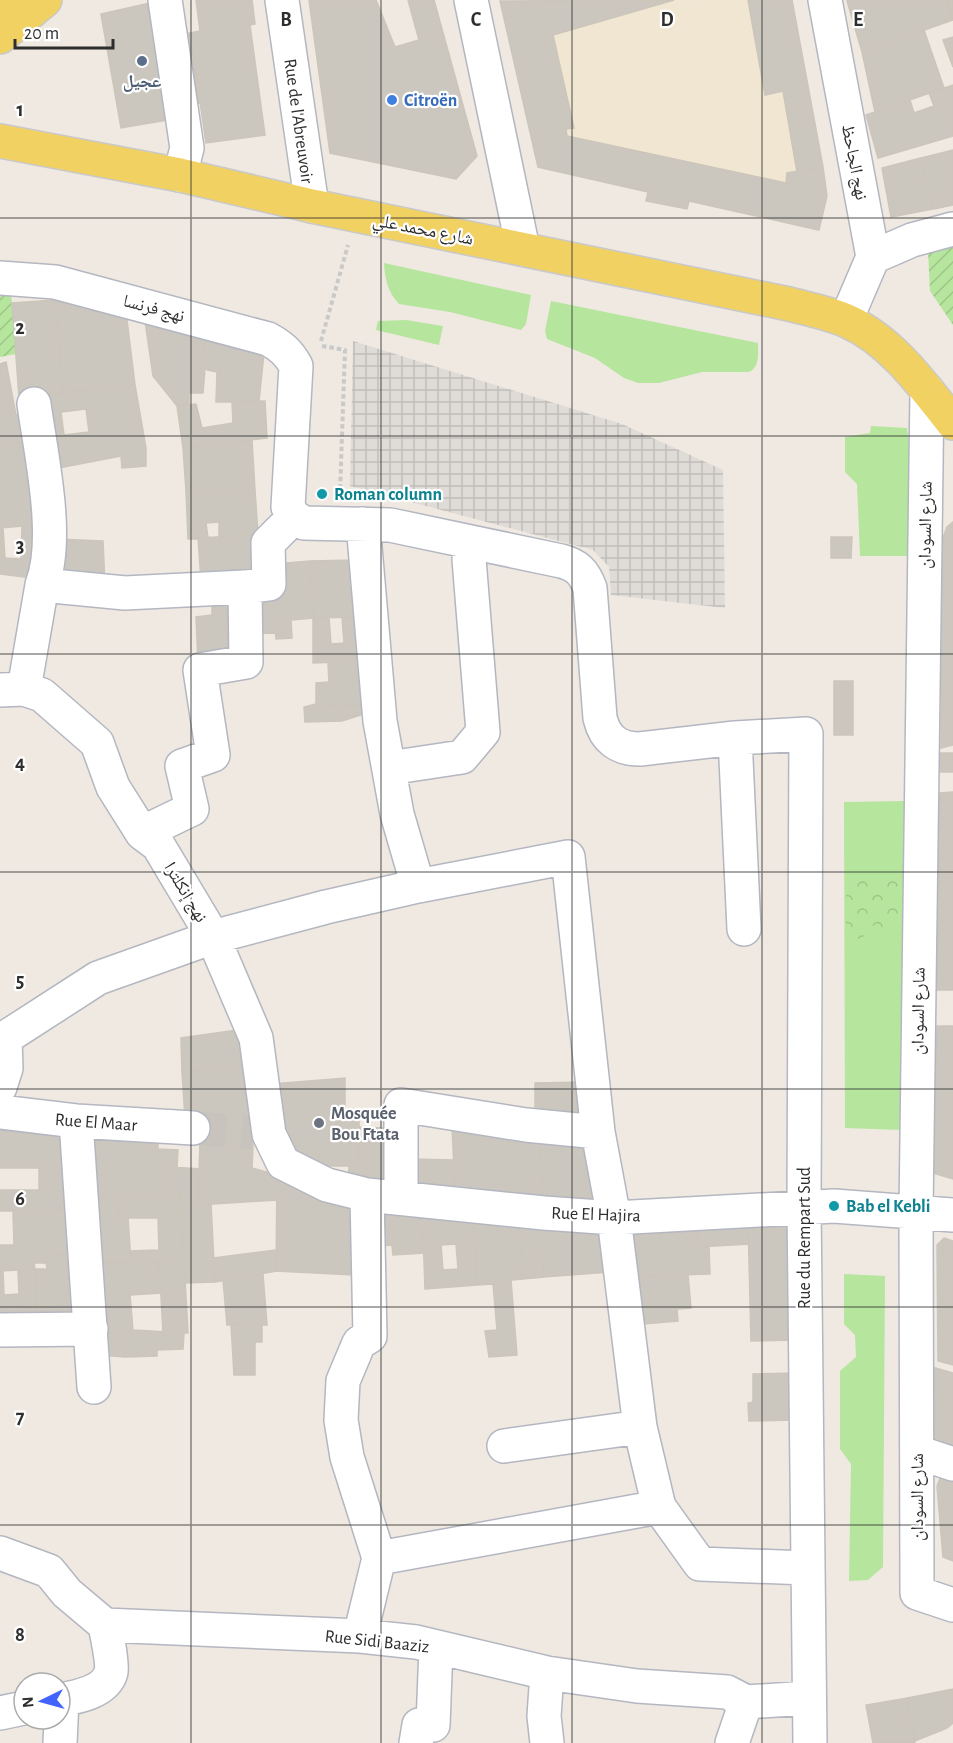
<svg xmlns="http://www.w3.org/2000/svg" width="953" height="1743" font-family="'Alegreya Sans','Noto Naskh Arabic',sans-serif">
<style>
.education{fill:#f0e6d1}
.grass{fill:#b6e59e}
.forest{fill:url(#forest-crowns)}
.garden{fill:url(#garden-furrows)}
.plaza{fill:url(#plaza-grid)}
.building{fill:#cbc7bf;stroke:#cbc5ba;stroke-width:1.5;fill-rule:evenodd}
.lines{fill:none;stroke-linecap:round;stroke-linejoin:round}
.minor-tunnel{stroke:#c8c4bd;stroke-width:33;stroke-dasharray:33 16;stroke-linecap:butt}
.minor-casing{stroke:#b4b7c1;stroke-width:36}
.major-casing{stroke:#c9c9c9;stroke-width:36}
.path{stroke:#c9c9c9;stroke-width:4;stroke-dasharray:4.5 3;stroke-linecap:butt}
.minor{stroke:#fff;stroke-width:33}
.major{stroke:#f2d163;stroke-width:33}
.grid{fill:none;stroke:#2e2e2e;stroke-width:1.5;stroke-opacity:0.55}
.service-dot{fill:#5c6f8a;stroke:#fff;stroke-width:2}
.shop-dot{fill:#3f7fe0;stroke:#fff;stroke-width:2}
.culture-dot{fill:#0f9aa8;stroke:#fff;stroke-width:2}
.worship-dot{fill:#6b7280;stroke:#fff;stroke-width:2}
.labels{text-anchor:middle;stroke-width:4.5;stroke-linejoin:round;paint-order:stroke}
.service-label{font-size:18px;font-weight:bold;fill:#4e5e75;stroke:#fff}
.shop-label{font-size:18px;font-weight:bold;fill:#366cbe;stroke:#fff;text-anchor:start}
.street-label{font-size:18px;fill:#2e2e2e;stroke:#fff}
.culture-label{font-size:18px;font-weight:bold;fill:#0d838f;stroke:#fff;text-anchor:start}
.worship-label{font-size:18px;font-weight:bold;fill:#5b616d;stroke:#fff;text-anchor:start}
.grid-label{font-size:20px;text-anchor:middle;font-weight:bold;fill:#2e2e2e;stroke:#fff;stroke-width:4.5;stroke-linejoin:round;paint-order:stroke}
</style>
<defs>
<pattern id="forest-crowns" width="20" height="18" patternUnits="userSpaceOnUse" patternTransform="scale(1.5)"><rect width="20" height="18" fill="#b6e59e"/><path d="M2 6a3 3 0 1 1 6 0M12 15a3 3 0 1 1 6 0" fill="none" stroke="#9dc588"/></pattern>
<pattern id="garden-furrows" width="10" height="10" patternUnits="userSpaceOnUse" patternTransform="scale(1.5)"><rect width="10" height="10" fill="#b6e59e"/><path d="M-1 1l2-2M0 10L10 0M9 11l2-2" fill="none" stroke="#9dc588"/></pattern>
<pattern id="plaza-grid" width="8" height="8" patternUnits="userSpaceOnUse" patternTransform="scale(1.5)"><rect width="8" height="8" fill="#dfdcd8"/><path d="M0 4h8M4 0v8" fill="none" stroke="#c0bdba"/></pattern>
</defs>
<rect width="100%" height="100%" fill="#efe9e1"/>
<!-- education -->
<path class="education" d="M792,0L827,196L819,230L689,201L687,209L646,201L648,192L538,167L500,1Z"/>
<!-- grass -->
<path class="grass" d="M384,263L531,295L526,324L521,330L450,312L399,304C388,292 385,280 384,263Z
M551,301L758,343C758,354 760,367 749,372H702L659,383H638L624,378L595,358L547,339L545,331Z
M406,320L443,326L439,345L376,330L378,321Z
M871,426L907,428L909,448L908,556H860L857,484L845,472V437L870,433Z
M904,801L901,1130L845,1128L844,802Z
M844,1274L885,1276L883,1567L868,1580L849,1581L851,1464L840,1449V1371L856,1357L855,1335L844,1324Z"/>
<!-- forest -->
<path class="forest" d="M886,872L897,877C901,895 903,913 894,929L884,930L876,925L870,926C867,936 862,939 852,940C842,925 845,901 848,884C857,879 862,878 871,883L877,876Z"/>
<!-- garden -->
<path class="garden" d="M953,246V325L930,291L928,252Z
M0,292H11L16,354L0,357Z"/>
<!-- plaza -->
<path class="plaza" d="M353,341L622,424L723,470L725,608L611,595L609,567L593,550L350,486Z"/>
<!-- building -->
<path class="building" d="M196,0H252L255,24L250,25L265,135L206,143L190,33L200,31Z
M309,0H376L395,47L419,40L408,0H434L477,156L456,179L330,153Z
M674,0L553,35L574,128L566,129L567,136L786,183L787,173L823,167L827,196L819,230L689,201L687,209L646,201L648,192L538,167L500,1Z
M748,0H792L823,167L797,172L783,91L765,95Z
M850,0H947L953,20L862,52L847,1Z
M947,0H953V17Z
M159,1L168,38L190,33L201,102L177,107L180,118L121,128L101,14Z
M924,30L944,88L875,112L862,52Z
M953,37V67L943,40Z
M953,85V136L878,158L866,115L910,100L914,113L934,106L929,93Z
M953,150V205L933,209L921,158Z
M921,158L933,209L891,217L882,168Z
M55,300L99,310L127,320L135,385L63,393Z
M55,300L63,393L19,397L12,303Z
M145,321L207,338L198,368L205,369L203,393H189V405L177,406L153,376Z
M207,338L264,353L259,401L216,402L217,372L198,368Z
M6,362L16,415L28,413L32,441L0,446V364Z
M135,385L146,448V466L122,468L121,456L53,469L38,395ZM86,409L89,432L64,435L61,412Z
M265,401L267,438L183,448L177,406L196,404L202,428L233,423L232,402Z
M252,440L255,490L186,491L183,448Z
M32,441L44,524L0,528V446Z
M255,490L258,535L219,537V522L206,523L208,538L188,539L186,491Z
M953,522V745L941,748L943,538L947,527Z
M44,524L40,579L0,574V528H3L5,558L21,559L22,526Z
M258,535L260,577L201,580L198,538Z
M831,537H852L851,558H831Z
M56,539L103,541L105,586L55,569Z
M358,560L364,617L313,618L310,561Z
M310,561L313,618L291,620L292,638L276,639L273,606L250,607L275,564Z
M238,593L235,658L198,661L196,617L212,615V596Z
M273,606L275,633L250,634V607Z
M329,617L331,644L344,643L342,617H364L367,661L313,663V618Z
M367,661L371,704L330,706L328,662Z
M834,681H853V735H834Z
M329,682L330,706L371,704L373,711L342,721L305,722L304,707L316,704V683Z
M940,753H953V772H940Z
M953,792V990H937L940,793Z
M937,1026H953V1179L933,1173Z
M244,1029L250,1065L182,1072L181,1038Z
M250,1065L253,1146L193,1140L185,1118L182,1072Z
M345,1078V1119L359,1120V1166H318L294,1154L281,1126L273,1084Z
M587,1082L591,1126L535,1120V1083Z
M0,1124L65,1131L70,1210L0,1211V1190H39V1168H0Z
M452,1125L540,1134L543,1205L455,1192Z
M358,1127L382,1128V1142L387,1143L388,1188L348,1183L349,1166H359Z
M84,1130L158,1133V1149L178,1150L177,1167H171V1194L86,1197Z
M540,1134L592,1136L600,1210L543,1205Z
M200,1141L253,1146L252,1168L277,1175V1200L198,1205Z
M412,1159L453,1160L455,1192L412,1186Z
M171,1167L200,1169L198,1205L181,1206L180,1194H171Z
M277,1175L353,1205L354,1275L276,1271Z
M180,1194L184,1261L131,1262L130,1251L159,1250L158,1218H119L118,1196Z
M118,1196L119,1218L128,1217L131,1262L91,1264L86,1197Z
M211,1204L215,1282L185,1283L181,1206Z
M377,1207L419,1214L418,1232L423,1233L424,1253L393,1255L392,1245L378,1246Z
M70,1210L72,1254L45,1256L47,1263H34L35,1269L0,1271V1245H14L13,1211Z
M419,1214L473,1219L477,1285L425,1289L423,1233L418,1232ZM456,1244L458,1269L443,1270L441,1245Z
M748,1218L749,1244L698,1247V1219Z
M789,1218L794,1340L751,1341L748,1222Z
M473,1219L519,1225L523,1279L511,1280L517,1355L489,1357L485,1331L497,1330L493,1284L477,1285Z
M605,1224L610,1272L544,1277L540,1227Z
M519,1225L540,1227L544,1277L523,1279Z
M697,1225L698,1247L709,1246L710,1274L636,1276L631,1228Z
M944,1238L953,1241V1365L938,1361L937,1245Z
M276,1250V1271L215,1282L214,1258Z
M72,1254L81,1321L38,1323L35,1269H47L45,1256Z
M159,1261H184L188,1333L163,1332Z
M159,1261L161,1293L130,1295L133,1330L125,1331V1357L99,1355L91,1264Z
M35,1269L38,1323L0,1325V1271H3L4,1295L19,1294L18,1270Z
M263,1274L267,1325H227L223,1280Z
M688,1274L691,1308L677,1309L678,1321L643,1324L630,1277Z
M231,1324L262,1325V1342H255V1375H234Z
M133,1330L184,1333L183,1349L157,1350V1356L125,1357V1331Z
M932,1367L953,1373V1446L932,1439Z
M795,1373L796,1420L749,1421L748,1403L753,1402V1374Z
M941,1476L953,1481V1561L943,1557L937,1486Z
M953,1689V1723L947,1728L915,1741L907,1698Z
M907,1698L915,1743H873L866,1705Z"/>
<g class="lines">
<!-- minor-tunnel -->
<path class="minor-tunnel" d="M193,1128L253,1133"/>
<!-- minor casing -->
<g class="minor-casing">
<path id="minor" d="M165,0L187,148L180,175
M282,0L312,206
M471,0L523,249
M825,0L873,257L846,320
M873,257L912,240L953,229
M0,278L55,282L268,339C281,346 289,353 296,366L288,507L294,517L304,523L390,525L561,561C577,565 584,572 590,588L600,718C605,739 618,749 640,749L735,738L806,734L804,1206L810,1743
M927,390L916,1212L917,1593L953,1605
M363,524L380,721L397,814L418,886
M42,585L125,593L245,587L269,584L268,543L294,517
M24,689L42,585C60,538 41,455 34,404
M0,690L24,689L42,695L97,743L113,787L142,833L158,845L213,937L256,1038L269,1134L283,1163L327,1185L367,1195L544,1213L614,1218L834,1206L953,1215
M735,738L744,929
M389,768L462,757L483,732L469,559
M142,833L192,809L182,766L213,755L200,670L246,662L245,587
M0,1087L6,1068L5,1038L98,978L213,937L326,907L418,886L568,857L598,1132L614,1218L640,1427L659,1507
M0,1112L76,1121L193,1128
M76,1121L94,1387
M367,1195L370,1336L359,1343L343,1381L341,1420L347,1457L379,1558L659,1507L700,1564L807,1568
M401,1198V1105L526,1125L598,1132
M0,1330L91,1329
M504,1446L640,1427
M917,1452L953,1464
M0,1553L49,1571L67,1593L105,1625L360,1636L416,1642L547,1673L637,1686L727,1692L746,1702L808,1698
M360,1636L379,1558
M60,1700C77,1697 106,1692 111,1672C113,1664 107,1635 105,1625
M0,1713L24,1708
M60,1743L62,1700
M416,1743L419,1725H433L436,1647
M547,1743L544,1716L547,1673
M732,1743L746,1702"/>
</g>
<!-- major casing -->
<g class="major-casing">
<path id="major" d="M0,2L10,0
M0,37L45,0
M0,141L180,175L312,206L789,304C808,309 829,313 847,321C892,341 923,385 953,423"/>
</g>
<!-- path -->
<path class="path" d="M321,341L348,245
M322,346L345,350L340,493"/>
<!-- minor -->
<use href="#minor" class="minor"/>
<!-- major -->
<use href="#major" class="major"/>
</g>
<!-- grid -->
<path class="grid" d="M191,0V1743M381,0V1743M572,0V1743M762,0V1743M0,218H953M0,436H953M0,654H953M0,872H953M0,1089H953M0,1307H953M0,1525H953"/>
<!-- markers -->
<circle class="service-dot" cx="142" cy="61" r="6"/>
<circle class="shop-dot" cx="392" cy="100" r="6"/>
<g class="culture-dot">
<circle cx="322" cy="494" r="6"/>
<circle cx="834" cy="1206" r="6"/>
</g>
<circle class="worship-dot" cx="319" cy="1123" r="6"/>
<g class="labels">
<!-- service labels -->
<g class="service-label">
<text x="142" y="87">عجيل</text>
</g>
<!-- shop labels -->
<g class="shop-label">
<text x="404" y="106">Citroën</text>
</g>
<!-- street labels -->
<g class="street-label">
<text transform="translate(299 121) rotate(82)" y="6">Rue de l'Abreuvoir</text>
<text transform="translate(855 162) rotate(79)" y="6">نهج الجاحظ</text>
<text transform="translate(423 229) rotate(11)" y="6">شارع محمد علي</text>
<text transform="translate(154 308) rotate(15)" y="6">نهج فرنسا</text>
<text transform="translate(925 525) rotate(-89)" y="6">شارع السودان</text>
<text transform="translate(186 892) rotate(59)" y="6">نهج إنكلترا</text>
<text transform="translate(918 1011) rotate(-89)" y="6">شارع السودان</text>
<text transform="translate(96 1122) rotate(4)" y="6">Rue El Maar</text>
<text transform="translate(596 1214) rotate(2)" y="6">Rue El Hajira</text>
<text transform="translate(804 1238) rotate(-90)" y="6">Rue du Rempart Sud</text>
<text transform="translate(917 1497) rotate(-90)" y="6">شارع السودان</text>
<text transform="translate(377 1641) rotate(6)" y="6">Rue Sidi Baaziz</text>
</g>
<!-- culture labels -->
<g class="culture-label">
<text x="334" y="500">Roman column</text>
<text x="846" y="1212">Bab el Kebli</text>
</g>
<!-- worship labels -->
<g class="worship-label">
<text x="331" y="1119">Mosquée<tspan x="331" dy="21">Bou Ftata</tspan></text>
</g>
</g>
<g class="grid-label">
<text x="286" y="26">B</text>
<text x="476" y="26">C</text>
<text x="667" y="26">D</text>
<text x="858" y="26">E</text>
<text x="20" y="116">1</text>
<text x="20" y="334">2</text>
<text x="20" y="552">3</text>
<text x="20" y="769">4</text>
<text x="20" y="987">5</text>
<text x="20" y="1205">6</text>
<text x="20" y="1423">7</text>
<text x="20" y="1641">8</text>
</g>
<!-- north arrow -->
<g transform="translate(42 1701) rotate(265)"><circle r="28" fill="#ffffff" stroke="#ababab" stroke-width="1.5"/>
<path d="M0-4.5L10 22L0 15L-10 22Z" fill="#4264fb"/>
<text y="-9" font-size="16" font-weight="bold" text-anchor="middle" fill="#2e2e2e">N</text>
</g>
<!-- scale -->
<path d="M15 39v9h98v-9" fill="none" stroke="#2e2e2e" stroke-width="3"/>
<text x="24" y="39" font-size="18" fill="#2e2e2e" stroke="#ffffff" stroke-width="4.5" paint-order="stroke">20 m</text>
</svg>
